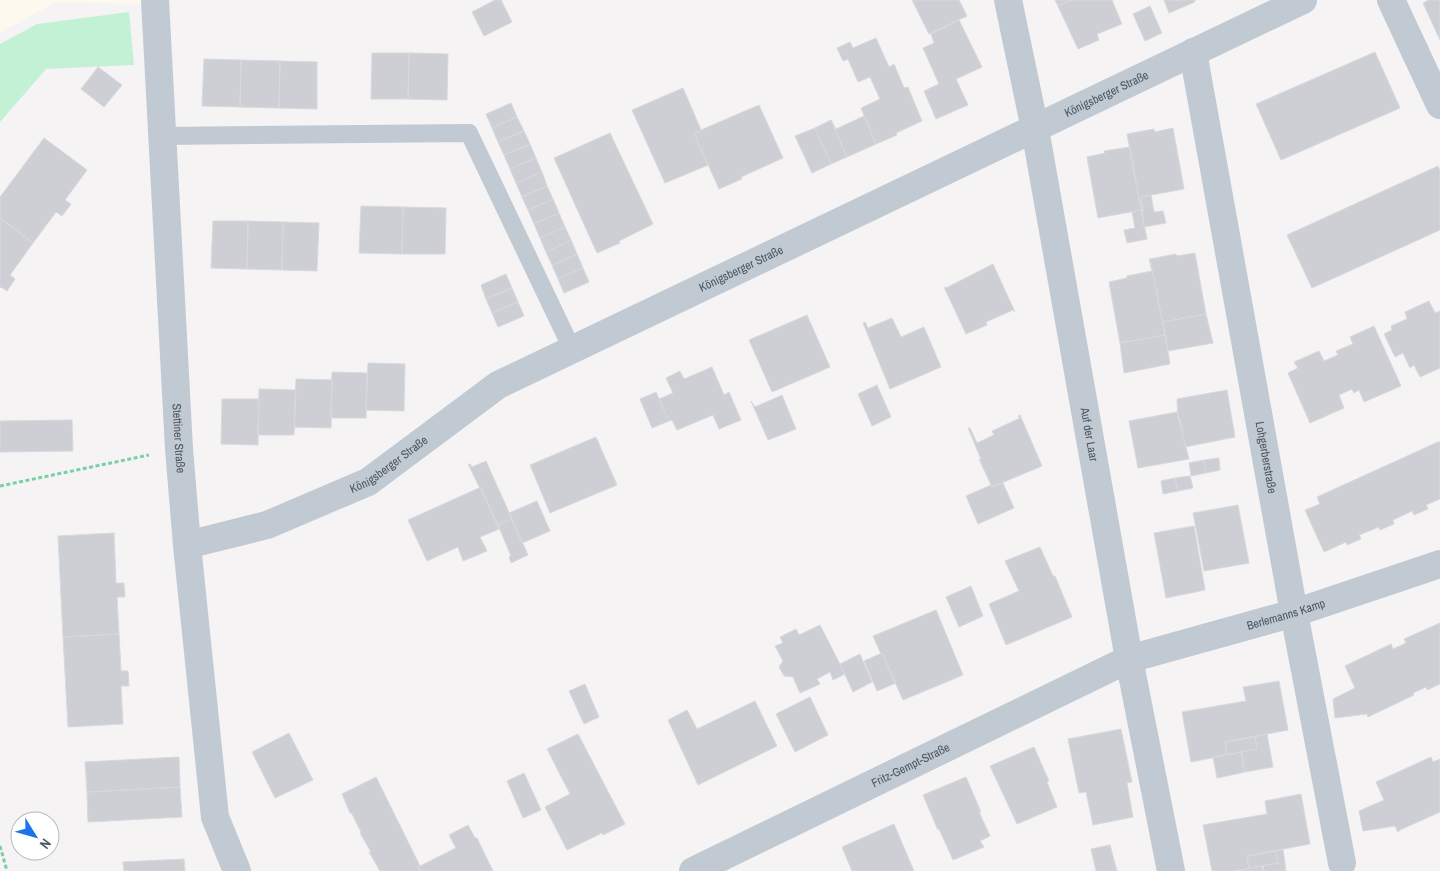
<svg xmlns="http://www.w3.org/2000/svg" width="1440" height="871" font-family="'Archivo Narrow',sans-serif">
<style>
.commercial{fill:#fdf9ef}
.green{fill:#c3f1d5}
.building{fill:#cdcfd5;stroke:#d7d9de}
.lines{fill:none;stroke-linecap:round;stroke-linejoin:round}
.path{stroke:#7ad0a6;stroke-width:3;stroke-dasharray:4 2.5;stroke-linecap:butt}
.service{stroke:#c1cad2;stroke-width:18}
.minor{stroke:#c1cad2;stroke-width:28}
.labels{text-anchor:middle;stroke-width:4;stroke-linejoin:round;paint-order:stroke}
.street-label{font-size:12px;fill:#4a5661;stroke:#fff}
</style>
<rect width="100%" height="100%" fill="#f5f3f3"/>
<!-- commercial -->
<path class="commercial" d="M0,0H150V4L56,2L0,33Z"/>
<!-- green -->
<path class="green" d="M129,12L134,65L46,69L0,122V44L37,24Z"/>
<!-- building -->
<path class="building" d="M495,0H501L512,22L484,36L472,12Z
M912,0H959L967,16L929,34Z
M1055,0H1072L1058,6Z
M1072,0H1112L1122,24L1097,34L1099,40L1078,49L1058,6Z
M1164,0H1196L1194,1L1195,2L1169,13Z
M1429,0H1440V40L1423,3Z
M1150,6L1162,33L1145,41L1133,14Z
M959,20L982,67L956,79L968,105L936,119L924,91L939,84L923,48L934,43L931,34Z
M876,38L889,67L894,64L904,88L908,87L922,121L896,133L897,135L876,144L861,108L880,99L870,77L858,82L848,59L843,61L837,48L850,42L853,48Z
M1375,52L1400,108L1281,160L1256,104Z
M372,53H409L408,99H371Z
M409,53L448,54L447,100L408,99Z
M204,59L241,60L240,107L202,106Z
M241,60L280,61L279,108L240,107Z
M280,61L317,62V109L279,108Z
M98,67L122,85L104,107L81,89Z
M683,88L701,130L694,133L708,165L665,183L632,110Z
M511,103L517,117L492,128L486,114Z
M759,105L783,158L741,177L742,179L719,189L694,133Z
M864,116L876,144L847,157L831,120L836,129Z
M517,117L524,131L498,142L492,128Z
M831,120L847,157L831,164L815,128Z
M815,128L831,164L812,173L795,136Z
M1173,128L1184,189L1141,197L1144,210H1141L1127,134L1154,129L1155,132Z
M524,131L530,144L504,155L498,142Z
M610,133L653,224L619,241L620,243L597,253L554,158Z
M44,138L87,170L65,200L71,204L62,216L56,212L33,243L0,218V197Z
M530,144L536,158L510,169L504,155Z
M1130,147L1141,210L1098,218L1087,157L1105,153L1104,151Z
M536,158L542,172L516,183L510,169Z
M1438,166L1440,171V230L1312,288L1287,235Z
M542,172L547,186L522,197L516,183Z
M547,186L553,199L528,210L522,197Z
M1151,195L1154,212L1163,211L1166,223L1144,227L1141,197Z
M553,199L559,213L534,224L528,210Z
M361,206L403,207L402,254L359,253Z
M403,207L446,208L445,254H402Z
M1141,210L1147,239L1127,243L1124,230L1135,228L1132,212Z
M559,213L565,227L540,238L534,224Z
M0,218L33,243L10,275L15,279L7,291L1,287L0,288Z
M213,221H248L247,269L211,268Z
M248,221L283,222L282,270L247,269Z
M283,222L319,223L317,271L282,270Z
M565,227L571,240L546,252L540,238Z
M571,240L577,254L552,265L546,252Z
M1195,253L1206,314L1163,322L1165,335L1150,259L1176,254L1177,256Z
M577,254L583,268L558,279L552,265Z
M1149,259H1150L1165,335L1120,343L1109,282L1127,278V276L1152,271Z
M993,264L1015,312L1013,310L986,322L987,325L966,334L944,287L946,288Z
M583,268L589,282L564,293L558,279Z
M506,274L512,288L486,299L481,285Z
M512,288L518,302L492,313L486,299Z
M1429,301L1435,313L1440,311V368L1420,377L1414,365L1410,368L1403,353L1395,357L1384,334L1392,330L1391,326L1407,319L1405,312Z
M518,302L524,316L498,327L492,313Z
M1206,314L1213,343L1168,351L1163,322Z
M807,315L830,367L772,392L749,340Z
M892,318L901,337L924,327L941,367L890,389L863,323L865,322L868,328Z
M1374,326L1401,386L1364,402L1359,390L1354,393L1352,389L1339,395L1344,408L1310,423L1288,373L1298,368L1294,362L1319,351L1324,361L1338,355L1336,351L1353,344L1350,337Z
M1165,335L1170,364L1124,373L1120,343Z
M368,363L405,364L404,411L366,410Z
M712,367L724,395L729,392L741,420L719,429L713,415L677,430L672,420L669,421L659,399L673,393L666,378L680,371L684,379Z
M332,372L367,373L366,418H331Z
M296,379L332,380L331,428L294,427Z
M877,385L891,417L872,426L858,394Z
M259,389L296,390L294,435H258Z
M1227,390L1235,437L1185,447L1180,419H1178L1177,399Z
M656,392L669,421L652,428L640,399Z
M782,395L796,429L768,440L751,401L755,407Z
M222,399H259L258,445L221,444Z
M1177,412L1189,459L1138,468L1129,421Z
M1020,415L1042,466L992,487L979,459H981L968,428H970L977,443L994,435L992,431L1020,418L1018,416Z
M72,420L73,451L0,452V421Z
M596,437L617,485L550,513L530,465Z
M1438,442H1440V499L1426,505L1428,509L1414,515L1412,511L1393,520L1394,524L1380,530L1379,527L1359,535L1361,539L1347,545L1346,542L1324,552L1305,510L1320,504L1317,497Z
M1219,458L1220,470L1206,473L1204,460Z
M1204,460L1206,473L1191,476L1189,463Z
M486,461L512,519L498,525L468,464H470L472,467Z
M1190,476L1193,488L1178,491L1175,478Z
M1175,478L1178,491L1163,494L1161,481Z
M1003,483L1014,508L978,524L966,496L991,485L992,487Z
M481,487L499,529L480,537L487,551L463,561L458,547L427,561L408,520Z
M537,501L550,531L522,543L509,513Z
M1238,505L1249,563L1204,571L1193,513Z
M512,519L528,555L511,563L509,557L511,556L498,525Z
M1194,526L1205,590L1166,598L1154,533Z
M114,533L116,583H124L125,597H117L119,634L63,637L58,536Z
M1040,547L1053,576H1055L1072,617L1006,645L989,604L1019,591L1005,561Z
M971,586L983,616L959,627L946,597Z
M936,610L963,675L903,700L882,653L881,654L873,636Z
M1440,623V684L1427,690L1426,687L1413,693L1414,695L1368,717L1367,714L1335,718L1333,699L1355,688L1345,666L1391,644L1393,649L1406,643L1404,639Z
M820,625L845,674L833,680L830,672L817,679L820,684L800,693L793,677L784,676L779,667L783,661L775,646L783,643L780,637L796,629L799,635Z
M119,634L121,671H128L129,686H121L123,724L68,727L63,637Z
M882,653L896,683L877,691L864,661Z
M860,654L872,682L853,692L840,664Z
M1279,681L1288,730L1225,742L1227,755L1191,762L1182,712L1246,701L1243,687Z
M585,684L599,717L584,724L569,691Z
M810,697L828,735L795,752L776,714Z
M755,701L777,746L698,785L668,720L687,710L697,729Z
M1121,729L1132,782L1127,783L1133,817L1093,825L1086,792L1079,793L1068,739Z
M289,733L313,780L275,798L252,752Z
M578,734L625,824L603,835L602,833L567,850L545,807L570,794L547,749Z
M1267,734L1273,767L1245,772L1241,752L1257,749L1255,737Z
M1255,737L1257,749L1227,755L1225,742Z
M1034,747L1049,781L1047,782L1057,807L1017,824L990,766Z
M1241,752L1245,772L1217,778L1213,757Z
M179,757L180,787L87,792L85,762Z
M1431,757L1433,762L1440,759V812L1400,830L1398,832L1395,826L1363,831L1359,811L1384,800L1376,782Z
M524,773L541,810L523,818L507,781Z
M376,777L420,866L418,867L420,871H380L369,852H371L360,833L361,832L352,814L350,813L342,794Z
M966,777L981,812H979L990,836L980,841L984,847L953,860L939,829L938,830L923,795Z
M180,787L182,817L88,822L87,792Z
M1301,794L1310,844L1247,856L1249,868L1235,871H1212L1203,825L1267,814L1265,801Z
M894,824L914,871H852L842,847Z
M468,825L475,838H477L493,871H420L418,867L456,848L449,835Z
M1110,845L1117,871H1096L1091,849Z
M1283,849L1286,871H1264L1263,866L1278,863L1276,851Z
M1276,851L1278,863L1249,868L1247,856Z
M184,859L185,871H124L123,862Z
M1262,866L1263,871H1240V870Z"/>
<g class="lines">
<!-- path -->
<path class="path" d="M0,486L149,455
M0,846L7,871"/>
<!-- service -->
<path class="service" d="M162,136L469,133L572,349"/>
<!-- minor -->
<g class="minor">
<path id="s1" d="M155,0L179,449L187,545L215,817L237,871"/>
<path id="s2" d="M1008,0L1035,129L1129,659L1171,871"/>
<path d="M1391,0L1440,105"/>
<path id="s3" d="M1193,52L1294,613L1342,863"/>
<path id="s4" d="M187,545L267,525L368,482L498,385L1303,0"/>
<path id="s5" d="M693,871L1129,659L1294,613L1440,564"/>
</g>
</g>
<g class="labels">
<!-- street labels -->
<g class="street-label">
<text dy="4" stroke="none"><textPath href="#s4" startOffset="1029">Königsberger Straße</textPath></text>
<text dy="4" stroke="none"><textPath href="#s4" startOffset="624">Königsberger Straße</textPath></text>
<text dy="4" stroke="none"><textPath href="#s2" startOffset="442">Auf der Laar</textPath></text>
<text dy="4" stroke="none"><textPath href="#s1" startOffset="439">Stettiner Straße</textPath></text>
<text dy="4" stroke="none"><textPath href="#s3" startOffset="412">Lohgerberstraße</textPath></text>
<text dy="4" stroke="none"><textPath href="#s4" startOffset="219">Königsberger Straße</textPath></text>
<text dy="4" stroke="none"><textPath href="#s5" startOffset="648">Berlemanns Kamp</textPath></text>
<text dy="4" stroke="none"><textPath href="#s5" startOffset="242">Fritz-Gempt-Straße</textPath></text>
</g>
</g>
<!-- north arrow -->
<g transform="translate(35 836) rotate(127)"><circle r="24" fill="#ffffff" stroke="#b7bbc0"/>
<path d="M0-4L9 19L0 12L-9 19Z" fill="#1a73e8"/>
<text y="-8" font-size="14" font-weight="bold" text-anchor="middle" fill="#4a5661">N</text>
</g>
</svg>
